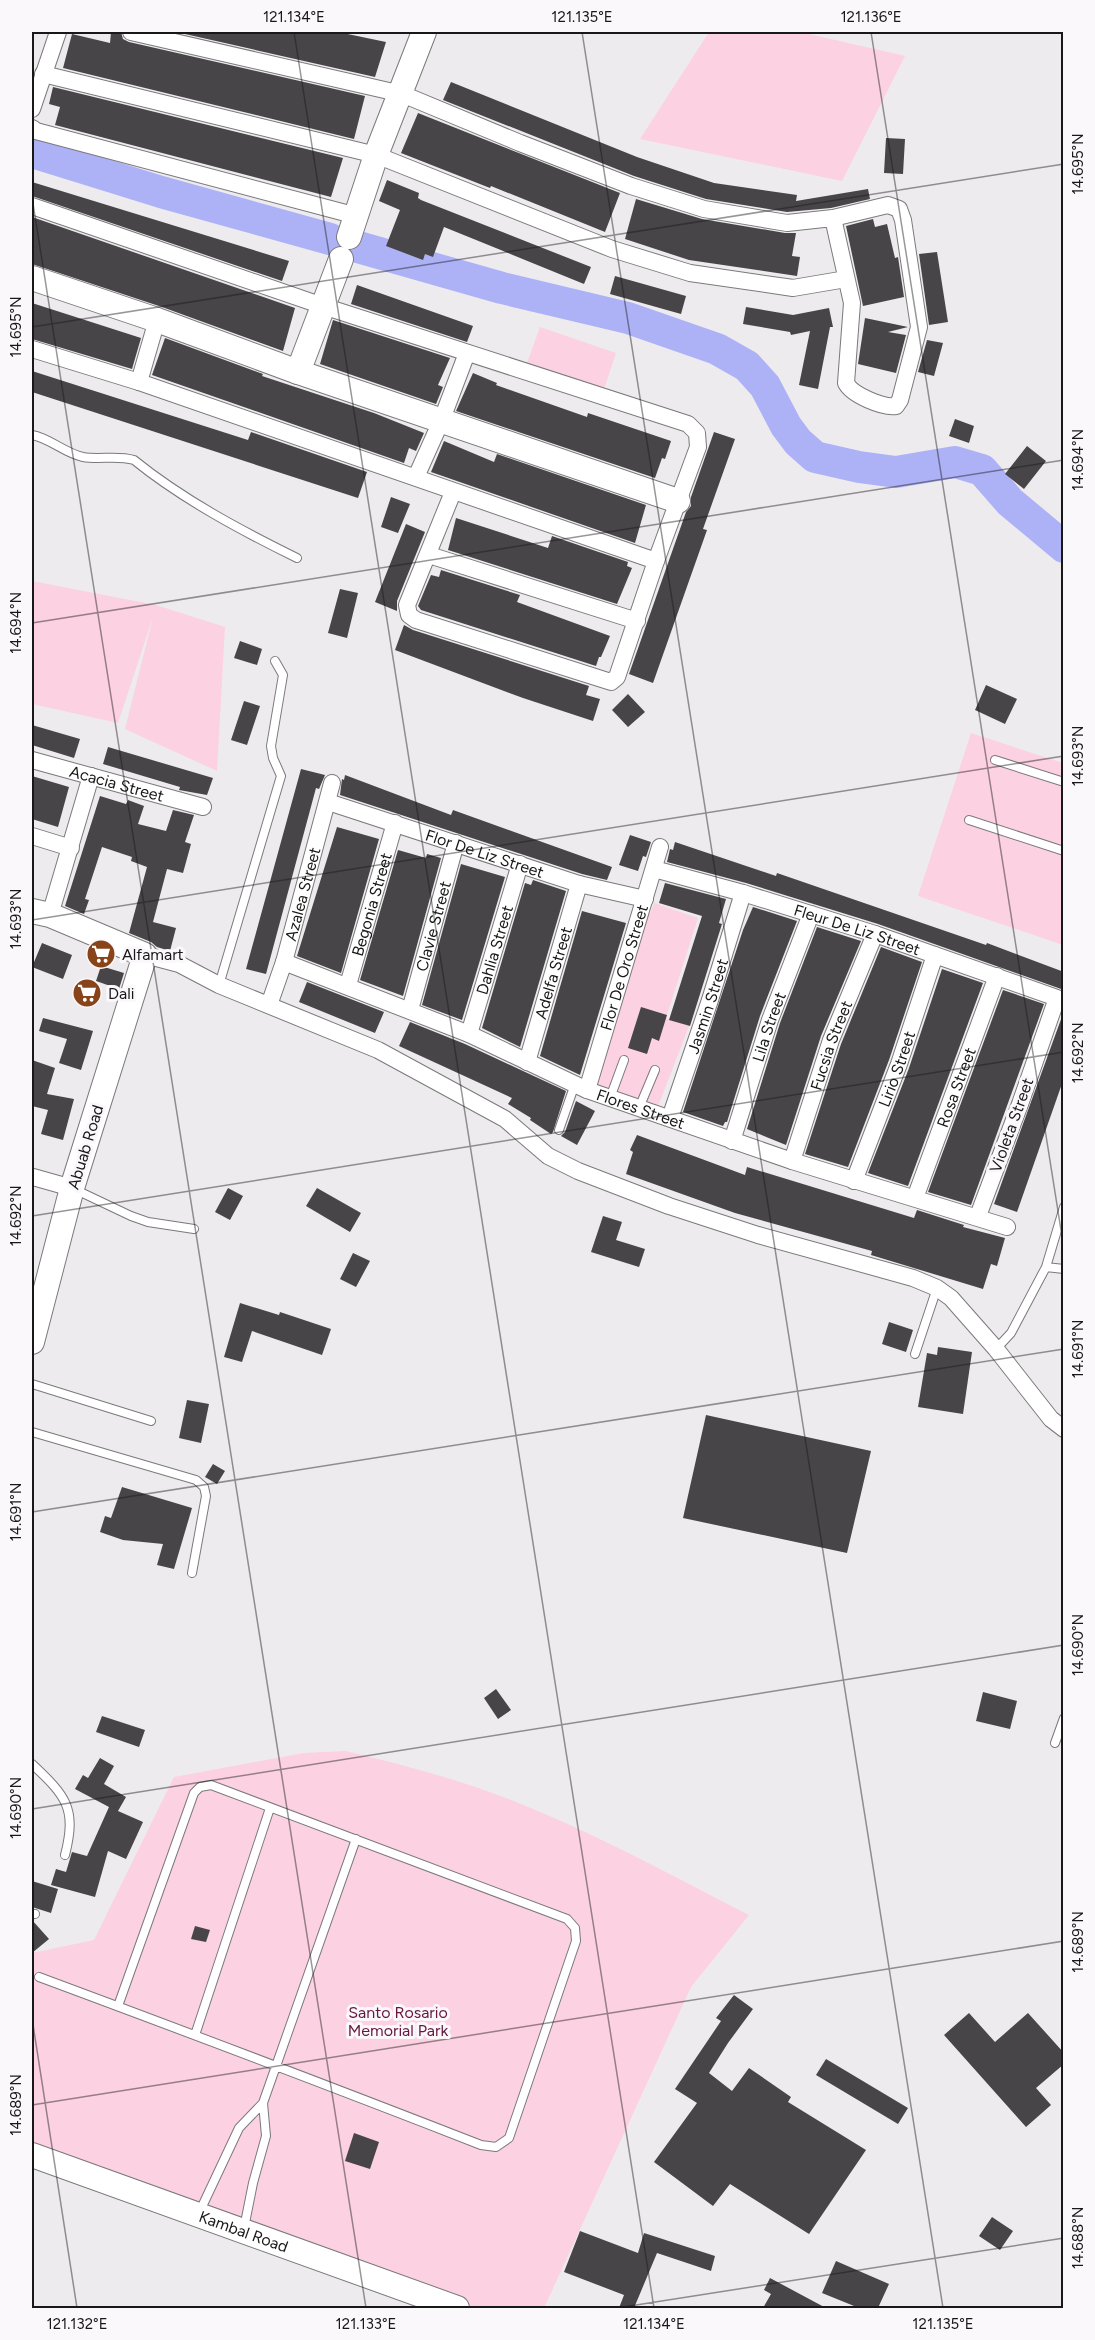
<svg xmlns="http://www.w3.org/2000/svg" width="1095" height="2340" font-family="Figtree,sans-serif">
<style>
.green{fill:#fcd1e1}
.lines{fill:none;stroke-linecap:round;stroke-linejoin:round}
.river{stroke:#adb2f6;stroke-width:32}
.building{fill:#484548}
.lane-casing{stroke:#7b797c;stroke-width:10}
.street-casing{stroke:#7b797c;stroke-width:18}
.secondary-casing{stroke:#7b797c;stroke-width:26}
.lane{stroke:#fff;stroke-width:8}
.street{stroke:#fff;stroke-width:16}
.secondary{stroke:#fff;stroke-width:24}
.ticks{fill:none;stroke:#191819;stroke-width:1.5;stroke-opacity:0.45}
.labels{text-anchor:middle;stroke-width:6;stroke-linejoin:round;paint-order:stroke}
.street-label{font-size:16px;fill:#191819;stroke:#fbf8fc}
.poi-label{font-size:16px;fill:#191819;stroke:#fbf8fc;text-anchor:start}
.park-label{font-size:16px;fill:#67163f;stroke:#fbf8fc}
.neatline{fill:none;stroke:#191819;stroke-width:2}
.ticks-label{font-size:15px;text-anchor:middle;fill:#191819}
</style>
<rect width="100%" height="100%" fill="#eeebef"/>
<!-- green -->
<path class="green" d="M709,32H800L905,56L842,181L640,139Z
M540,327L616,353L604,389L527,363Z
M32,581L156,605L225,627L217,771L125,729L153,617L118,723L32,704Z
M971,733L1063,763V945L918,896Z
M654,903L698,918L666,1018L689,1026L656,1112L595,1086L648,914H650Z
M345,1751C401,1764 457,1779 511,1800C593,1832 671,1875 749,1915L691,1987L544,2308H468L32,2154V1953L94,1940L174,1777L304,1753Z"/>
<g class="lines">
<!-- river -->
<path class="river" d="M32,152L161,192L330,239
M351,245L502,288L628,318L717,349L747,366L765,386L786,426L798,442L815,457L859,467L896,472L955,462L982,470L1010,502L1064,547"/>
</g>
<!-- building -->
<path class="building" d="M111,32H121L123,39L129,42L365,96L354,139L63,68L72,34L110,43Z
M176,32H338L386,42L375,77Z
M451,82L637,157L714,183L797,195L796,201L868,189L870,199L831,208L787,212L706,199L634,176L443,100Z
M53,87L343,158L331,197L55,125L60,107L49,104Z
M418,113L620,193L605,232L491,186L490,188L401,153Z
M886,138L905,139L903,174L884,173Z
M387,180L419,193L418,198L421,200L591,267L584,284L444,227L433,257L425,254L423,260L386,246L400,210L379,201Z
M32,182L289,261L282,281L32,196Z
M636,199L702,219L785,233H796L792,256L800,257L797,276L689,260L625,239Z
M32,217L295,308L283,351L162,307L32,264Z
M873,219L875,227L887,224L895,258L898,257L904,297L863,306L846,226Z
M937,252L948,322L929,325L919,254Z
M615,276L686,296L681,314L610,294Z
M357,285L473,326L467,342L351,304Z
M32,303L141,338L132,369L32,339Z
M746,307L793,315L829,308L833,327H830L818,389L799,385L810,331L791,335L790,332L743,324Z
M865,318L908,327L888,332L906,335L896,373L858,364Z
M333,320L450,358L438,385L443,387L436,404L320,364Z
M165,338L263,374L262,376L374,413L424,433L416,451L409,448L404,463L152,375Z
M927,340L943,343L934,376L918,372Z
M32,371L248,440L251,432L367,472L358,498L32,392Z
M473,373L497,383L496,385L587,417L588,413L671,441L665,459L662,458L655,478L456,411Z
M955,419L974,426L969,443L949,436Z
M714,432L735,439L703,529L707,530L653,683L629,674L686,512L691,506V497Z
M444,441L494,462L497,454L646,505L635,543L431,472Z
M1027,446L1046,461L1024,489L1005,474Z
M391,497L410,504L398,533L381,527Z
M456,518L548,548L552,536L628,562L627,566L632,568L617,604L448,550Z
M406,524L425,532L397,601V611L375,602Z
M441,570L520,595L517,602L610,636L601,657H599L596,666L421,610L418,606L431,575L439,577Z
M340,589L358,593L347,638L328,633Z
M404,625L413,630L589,686L586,695L600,699L593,721L523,698L395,650Z
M240,641L262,649L257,665L234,658Z
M986,685L1017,699L1005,724L975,710Z
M628,694L645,712L628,727L612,710Z
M244,701L260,706L247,745L231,740Z
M32,725L80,739L74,758L32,745Z
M108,747L213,778L207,795L179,790L180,787L103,764Z
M301,769L325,775L319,789L316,788L266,974L246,969Z
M345,775L451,815L453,810L612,867L607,880L582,874L340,795L342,779L344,780Z
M32,776L69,787L58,827L32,819Z
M100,796L126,804L128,800L144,806L138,824L166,831L173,810L194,815L185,842L191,844L183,873L167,869L153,922L176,928L170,951L157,947L151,942L129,933L147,867L131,861L132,857L102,847L85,899L89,900L84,914L65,906Z
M337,827L379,839L341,973L297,956Z
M630,835L651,842L646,857L643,856L638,871L619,865Z
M675,842L776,876L777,873L986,945L987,943L1064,972V990L878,924L746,883L667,862L670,849L673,850Z
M398,850L426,858L427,854L441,858L403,996L360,980Z
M461,864L505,877L462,1020L422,1005Z
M533,880L566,891L520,1047L482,1028L525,883L531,885Z
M665,883L726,899L719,923L722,924L690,1026L669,1020L702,916L659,903Z
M753,907L797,921L760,1016L727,1122H725L723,1126L683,1112L743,930Z
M582,911L626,923L580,1075L540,1056Z
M817,927L861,941L821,1036L786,1145L747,1129L780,1023Z
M42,943L72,955L63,979L32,967Z
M881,947L922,962L889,1060L848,1167L805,1154L841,1044Z
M101,966L124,973L119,989L96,981Z
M942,969L983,983L908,1186L868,1173L909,1068Z
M307,982L384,1012L375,1033L299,1002Z
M1003,990L1044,1004L971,1205L928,1192Z
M641,1007L667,1015L659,1041L652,1038L647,1054L628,1048Z
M1064,1011V1078L1017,1212L994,1204Z
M43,1018L93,1031L81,1070L59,1063L67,1039L39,1031Z
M410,1022L465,1044L566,1091L553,1132L551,1134L530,1120L531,1118L508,1104L512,1098L399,1046Z
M32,1060L55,1068L47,1094L74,1099L63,1140L41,1134L48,1110L32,1106Z
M576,1101L595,1111L577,1145L561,1136L565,1132Z
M637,1135L745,1175L747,1167L914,1218L917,1210L964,1225L963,1227L1005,1238L997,1266L991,1264L983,1289L871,1255L872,1251L735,1213L626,1174L633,1152L630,1150Z
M228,1188L243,1196L230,1220L215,1212Z
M317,1188L361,1213L350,1232L306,1206Z
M603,1216L622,1222L616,1240L645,1249L639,1267L591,1252Z
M353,1253L370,1261L356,1287L340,1279Z
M240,1303L279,1315L280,1312L331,1329L322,1355L252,1331L242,1362L224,1357Z
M889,1322L913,1330L906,1352L882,1344Z
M938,1347L972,1352L963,1414L918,1407L927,1353L937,1355Z
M187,1400L209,1404L201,1443L179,1438Z
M706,1415L871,1451L847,1553L683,1518Z
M213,1464L225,1471L217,1484L205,1477Z
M122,1487L192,1508L174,1569L157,1565L163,1544L123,1540L100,1532L105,1516L111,1518Z
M496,1689L511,1710L498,1719L484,1698Z
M983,1692L1017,1701L1010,1729L976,1721Z
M102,1716L145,1730L139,1747L96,1732Z
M100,1758L114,1766L104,1784L126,1797L118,1811L143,1822L126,1859L108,1851L95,1897L51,1885L56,1869L66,1872L72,1852L87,1856L109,1807L75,1789L83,1775L88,1778Z
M32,1881L58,1889L51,1913L32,1907Z
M32,1920L49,1939L32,1953Z
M195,1926L210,1930L206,1942L191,1939Z
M734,1995L753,2009L728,2043L709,2073L732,2091L749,2068L791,2097L788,2102L866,2150L809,2234L730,2184L713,2206L654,2162L697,2103L675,2089L721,2021L716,2018Z
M969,2013L995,2042L1028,2013L1064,2053V2064L1036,2088L1051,2105L1026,2127L944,2035Z
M826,2059L908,2108L898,2124L816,2075Z
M354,2133L379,2142L370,2169L345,2161Z
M992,2217L1013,2231L1000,2250L979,2236Z
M580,2231L638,2253L644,2233L715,2256L711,2271L657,2253L634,2308H619L624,2295L564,2272Z
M836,2261L889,2284L878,2308H859L822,2293Z
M770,2278L826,2308H763L771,2294L764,2290Z"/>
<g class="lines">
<!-- lane casing -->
<g class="lane-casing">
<path id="lane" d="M32,435C50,438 64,453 83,457C100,460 117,455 134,460C182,499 242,531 297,558
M995,760L1064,782
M969,820L1064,851
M219,985L281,776L273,758L271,746L283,675L275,661
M610,1098L624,1060
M639,1108L655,1070
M559,1130L575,1084
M74,1189L131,1216L148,1222L194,1229
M1046,1267L1064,1269
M996,1349L1011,1333L1046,1267L1064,1207
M915,1354L937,1288
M32,1384L151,1421
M32,1432L196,1480L204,1487L206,1496L192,1573
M1055,1743L1064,1718
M32,1764C66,1796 77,1808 65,1855
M32,1914H35
M39,1977C187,2032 335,2088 481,2145L496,2147L509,2138L576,1941L575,1928L567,1919L211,1785L200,1787L194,1793L118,2006
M195,2035L270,1808
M199,2213L239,2128L263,2103
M244,2228L253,2183L266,2136L263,2103L356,1839"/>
</g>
<!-- street casing -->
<g class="street-casing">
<g id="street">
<path d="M131,32L402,94L520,143L631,186L704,209L787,223L833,218L888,205L899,209L903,220L919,327L900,400L896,406C883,408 852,395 846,383L852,303L833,218"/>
<path d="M43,74L376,155L612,249L690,273L793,288L846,279"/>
<path d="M32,109L58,32"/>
<path d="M32,128L36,131L357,216"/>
<path d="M32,206L323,306L688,424L697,433L698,447L656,561L617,677L611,682L416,620L409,615L407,605L453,492"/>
<path d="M32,349L139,382L656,561"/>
<path d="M139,382L157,320"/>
<path d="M416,477L442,419L467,353"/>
<path d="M429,555L637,621"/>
<path id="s1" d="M32,760L203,807"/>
<path id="s2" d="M328,802L579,884L645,899"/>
<path d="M32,836L71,848"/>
<path id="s3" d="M654,869L743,893L875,934L1057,998L1020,1104L978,1216"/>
<path d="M50,915L91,776"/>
<path d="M145,955L179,964L219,985L378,1050L505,1119L548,1156L578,1171L669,1206L758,1235L913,1278L937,1288L951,1298L996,1349L1051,1419L1064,1429"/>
<path id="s4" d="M284,962L469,1034L587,1090L792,1161L1007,1227"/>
<path id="s5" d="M348,985L395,823"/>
<path id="s6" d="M269,1005L284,962L332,783"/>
<path id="s7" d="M410,1010L456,843"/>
<path id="s8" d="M469,1034L520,864"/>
<path id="s9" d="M527,1062L579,884"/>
<path id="s10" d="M587,1090L660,847"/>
<path id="s11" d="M670,1118L710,1000L743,893"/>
<path id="s12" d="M732,1141L770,1020L811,914"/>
<path id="s13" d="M792,1161L831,1040L875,934"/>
<path d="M33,1177L72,1188"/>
<path id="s14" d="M854,1181L899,1064L935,955"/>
<path id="s15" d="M915,1198L997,976"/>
</g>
</g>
<!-- secondary casing -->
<g class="secondary-casing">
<g id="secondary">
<path d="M349,237L376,155L424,32"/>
<path d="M32,278L157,320L298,372L678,501"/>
<path d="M298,372L341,259"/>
<path d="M32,911L50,915L145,955L72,1188L32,1342"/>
<path id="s16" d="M32,2155L457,2308"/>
</g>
</g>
<!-- lane -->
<use href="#lane" class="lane"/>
<!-- street -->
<use href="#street" class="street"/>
<!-- secondary -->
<use href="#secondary" class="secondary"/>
</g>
<!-- ticks -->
<path class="ticks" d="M294,32L654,2308M582,32L943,2308M871,32L1064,1249M32,197L366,2308M32,327L1064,164M32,623L1064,460M32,920L1064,756M32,1216L1064,1052M32,1512L1064,1349M32,1809L1064,1645M32,2018L77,2308M32,2105L1064,1941M617,2308L1064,2238"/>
<!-- icons -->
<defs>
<g id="supermarket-disc" transform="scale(1.5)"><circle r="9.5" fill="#884418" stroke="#fbf8fc"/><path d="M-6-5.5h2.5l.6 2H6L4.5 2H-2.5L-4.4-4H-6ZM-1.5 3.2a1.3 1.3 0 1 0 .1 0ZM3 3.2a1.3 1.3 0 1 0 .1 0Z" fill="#fff"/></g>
</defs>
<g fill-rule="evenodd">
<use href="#supermarket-disc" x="101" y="954"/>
<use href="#supermarket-disc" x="87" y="993"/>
</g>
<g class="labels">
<!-- street labels -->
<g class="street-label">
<text dy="6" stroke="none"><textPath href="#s1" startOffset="88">Acacia Street</textPath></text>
<text dy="6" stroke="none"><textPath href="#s2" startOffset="165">Flor De Liz Street</textPath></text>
<text dy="6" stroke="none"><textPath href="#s6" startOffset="116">Azalea Street</textPath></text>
<text dy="6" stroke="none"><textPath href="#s5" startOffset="84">Begonia Street</textPath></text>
<text dy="6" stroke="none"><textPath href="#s7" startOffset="87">Clavie Street</textPath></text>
<text dy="6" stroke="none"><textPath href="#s3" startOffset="212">Fleur De Liz Street</textPath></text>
<text dy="6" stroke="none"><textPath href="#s8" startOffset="88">Dahlia Street</textPath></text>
<text dy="6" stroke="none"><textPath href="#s10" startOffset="128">Flor De Oro Street</textPath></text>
<text dy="6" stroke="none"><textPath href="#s9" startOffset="93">Adelfa Street</textPath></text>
<text dy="6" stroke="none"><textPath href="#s11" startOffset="118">Jasmin Street</textPath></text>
<text dy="6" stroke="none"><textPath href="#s12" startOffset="120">Lila Street</textPath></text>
<text dy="6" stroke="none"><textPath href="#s13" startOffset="122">Fucsia Street</textPath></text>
<text dy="6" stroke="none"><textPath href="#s14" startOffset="120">Lirio Street</textPath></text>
<text dy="6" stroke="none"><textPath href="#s15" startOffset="118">Rosa Street</textPath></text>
<text dy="6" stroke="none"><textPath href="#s4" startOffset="386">Flores Street</textPath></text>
<text transform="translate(1011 1125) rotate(-70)" y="6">Violeta Street</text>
<text transform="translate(85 1147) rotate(-73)" y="6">Abuab Road</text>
<text dy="6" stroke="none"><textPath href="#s16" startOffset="225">Kambal Road</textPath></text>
</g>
<!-- poi labels -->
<g class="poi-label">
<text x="122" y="960">Alfamart</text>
<text x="108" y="999">Dali</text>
</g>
<!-- park labels -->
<g class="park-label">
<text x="398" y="2018">Santo Rosario<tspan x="398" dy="18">Memorial Park</tspan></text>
</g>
</g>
<!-- border -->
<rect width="1095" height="2340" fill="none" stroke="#fbf8fc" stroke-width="66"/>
<rect x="33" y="33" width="1029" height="2274" class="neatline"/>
<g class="ticks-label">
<text x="294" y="22">121.134°E</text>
<text x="582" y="22">121.135°E</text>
<text x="871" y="22">121.136°E</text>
<text transform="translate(1078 164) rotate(-90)" y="5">14.695°N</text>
<text transform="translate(16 327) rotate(-90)" y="5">14.695°N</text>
<text transform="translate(1078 460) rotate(-90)" y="5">14.694°N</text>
<text transform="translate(16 623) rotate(-90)" y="5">14.694°N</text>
<text transform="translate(1078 756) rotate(-90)" y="5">14.693°N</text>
<text transform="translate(16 919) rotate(-90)" y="5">14.693°N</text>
<text transform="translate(1078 1053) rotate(-90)" y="5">14.692°N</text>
<text transform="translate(16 1216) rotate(-90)" y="5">14.692°N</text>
<text transform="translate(1078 1349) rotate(-90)" y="5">14.691°N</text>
<text transform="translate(16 1512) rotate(-90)" y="5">14.691°N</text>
<text transform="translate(1078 1645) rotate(-90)" y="5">14.690°N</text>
<text transform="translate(16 1808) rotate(-90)" y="5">14.690°N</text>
<text transform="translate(1078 1942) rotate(-90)" y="5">14.689°N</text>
<text transform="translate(16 2105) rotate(-90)" y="5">14.689°N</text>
<text transform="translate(1078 2238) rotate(-90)" y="5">14.688°N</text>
<text x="77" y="2329">121.132°E</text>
<text x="366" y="2329">121.133°E</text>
<text x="654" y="2329">121.134°E</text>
<text x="943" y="2329">121.135°E</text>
</g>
</svg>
